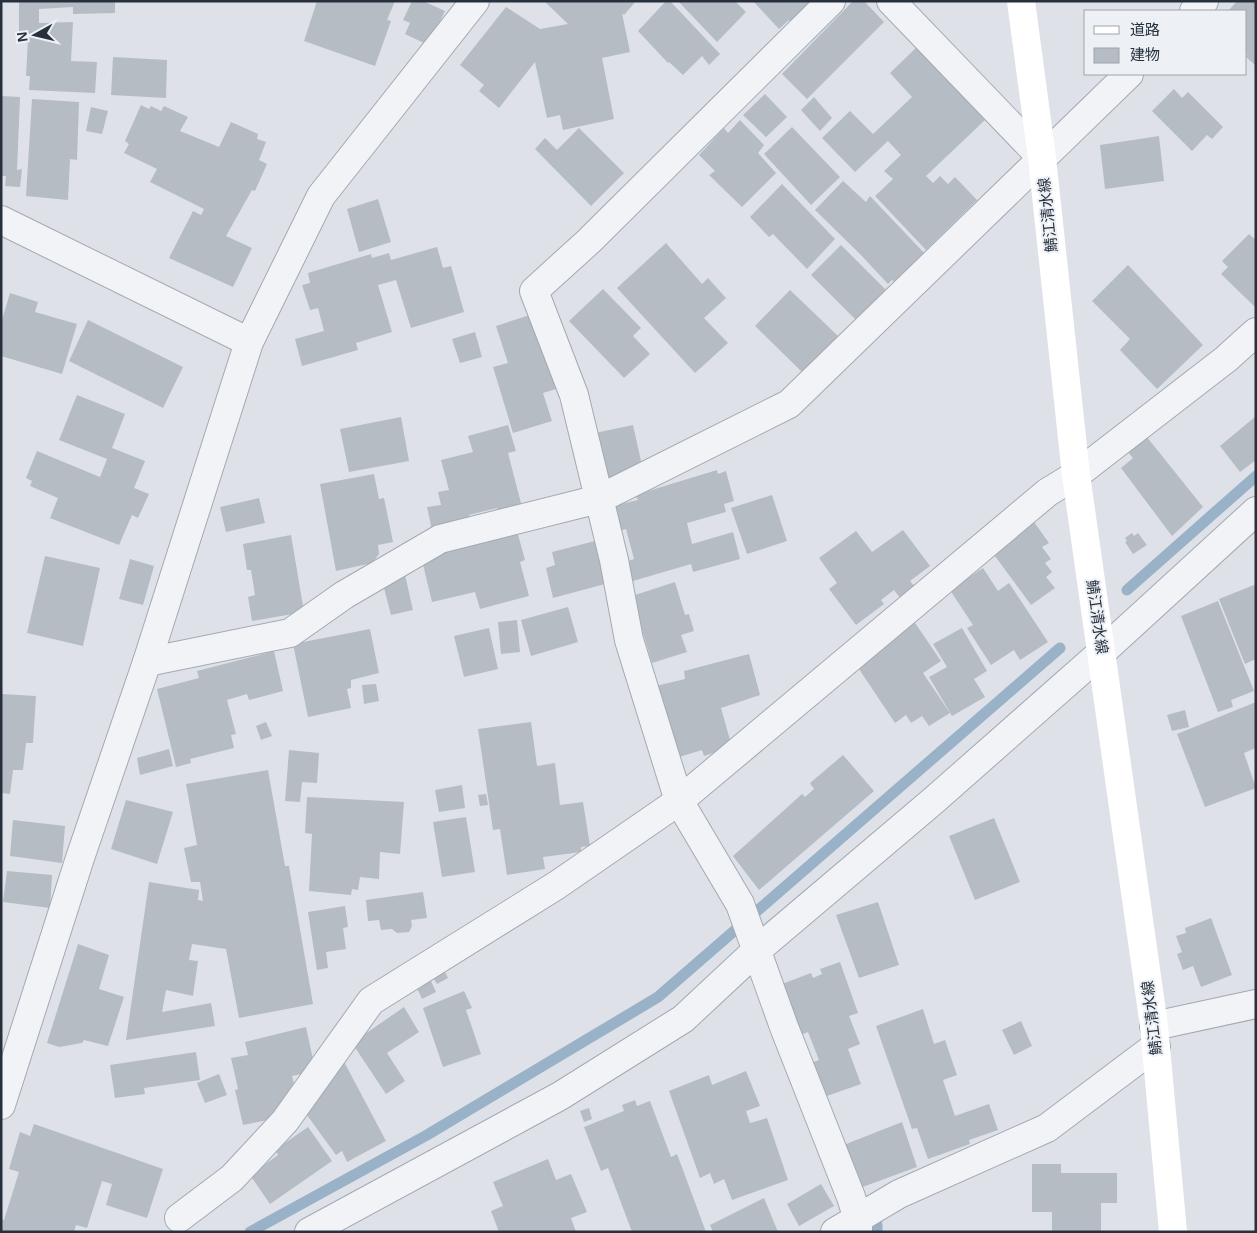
<svg xmlns="http://www.w3.org/2000/svg" width="1257" height="1233" font-family="Arial,'Noto Sans JP',sans-serif">
<style>
.lines{fill:none;stroke-linecap:round;stroke-linejoin:round}
.stream{stroke:#99b2c8;stroke-width:11}
.building{fill:#b5bcc4}
.minor-casing{stroke:#a3a9b2;stroke-width:30}
.tertiary-casing{stroke:#a3a9b2;stroke-width:30}
.minor{stroke:#f1f3f6;stroke-width:28}
.tertiary{stroke:#f1f3f6;stroke-width:28}
.secondary{stroke:#fff;stroke-width:28}
.labels{text-anchor:middle;stroke-width:4;stroke-linejoin:round;paint-order:stroke}
.street-label{font-size:15px;fill:#27313e;stroke:#edf1f5}
</style>
<rect width="100%" height="100%" fill="#dee2e8"/>
<g class="lines">
<!-- stream -->
<path class="stream" d="M1127,590L1256,476
M877,1225V1232
M250,1232L427,1135L658,997L1060,648"/>
</g>
<!-- building -->
<path class="building" d="M19,1H115V13L73,14V7L39,9V23L73,22L71,61L97,62L95,93L29,90L30,76H26L28,39H19Z
M317,1H395L387,20L391,21L375,66L304,41Z
M412,1H423L445,11L434,34L431,33L426,44L405,34L410,23L403,20Z
M544,1H636L624,15L622,13L630,52L602,58L614,119L563,130L560,115L547,118L535,62L499,108L479,91L484,85L460,65L506,7L540,29L568,24Z
M666,1H670L720,54L709,65L702,56L683,75L669,62L668,63L638,31Z
M678,1H735L746,12L717,42Z
M753,1H820L795,26L789,20L779,29Z
M853,1H864L884,22L807,99L782,74Z
M1237,1H1256V66L1246,57L1247,54L1246,53V11H1228Z
M919,45L945,73L942,76L949,82L954,77L971,95L966,100L985,120L926,176L933,183L940,176L948,184L955,177L977,200L926,250L875,196L893,179L884,171L901,155L888,141L855,172L822,138L850,111L873,134L912,97L890,73Z
M113,57L167,60L166,98L111,95Z
M1174,89L1182,98L1188,92L1223,127L1212,139L1207,135L1192,151L1152,111Z
M765,94L787,117L766,137L743,115Z
M1,96L20,97L17,170L22,169L20,187L5,186L6,176H1Z
M814,97L832,118L820,131L801,110Z
M32,99L79,102L77,160L70,159L68,200L26,196Z
M141,105L149,109L151,106L161,111L164,106L188,117L180,131L219,147L231,122L258,134L257,139L266,142L259,160L267,164L255,191L252,190L226,236L252,248L233,287L169,258L193,211L201,215L204,209L150,182L157,169L124,153L129,144L125,141Z
M91,107L108,111L102,134L86,131Z
M740,120L764,145L758,153L776,173L742,207L709,175L715,171L699,155L724,128L728,133Z
M792,127L840,177L811,205L764,154Z
M579,128L624,173L591,206L535,149L545,138L557,150Z
M1159,136L1164,181L1105,189L1100,145Z
M843,181L866,202L870,196L928,257L897,284L892,280L888,284L860,254L815,210Z
M782,184L835,239L807,269L773,234L769,237L750,217Z
M378,199L391,242L359,252L347,209Z
M1249,234L1256,240V308L1221,274L1228,267L1222,261Z
M666,243L702,284L708,278L726,298L704,318L728,343L695,373L617,288Z
M841,245L890,294L861,325L811,275Z
M437,247L443,268L451,266L464,312L411,328L396,280L378,285L392,332L356,343L358,350L302,366L295,339L324,331L318,308L310,310L302,285L310,283L308,273L371,254L372,258L389,253L391,260Z
M1128,265L1203,345L1157,389L1120,350L1130,339L1092,301Z
M603,289L641,328L633,336L650,354L624,378L569,321Z
M790,290L838,336L803,373L755,326Z
M10,293L38,302L35,312L77,324L62,374L1,356V323Z
M533,314L556,389L543,393L552,421L513,433L493,367L508,363L496,326Z
M88,320L183,367L163,408L69,361Z
M475,332L482,357L460,363L452,339Z
M77,395L125,414L112,448L145,461L134,488L149,494L138,518L132,515L119,545L50,518L58,498L30,486L32,481L26,478L37,451L100,477L107,459L59,440Z
M1256,416V460L1240,472L1220,446Z
M401,417L409,461L349,472L340,429Z
M508,425L516,451L508,453L522,507L498,512L497,508L469,515L471,521L432,530L427,507L441,505L438,492L449,490L441,460L473,452L468,436Z
M633,425L643,470L606,479L595,433Z
M1146,436L1203,507L1172,536L1121,468L1133,458L1127,451Z
M717,470L718,474L726,471L734,501L724,504L726,512L687,523L692,544L733,532L740,559L693,572L691,564L633,581L628,561L634,559L626,529L619,531L612,506L638,500L635,495Z
M374,474L379,499L384,498L393,542L378,545L379,554L372,563L336,571L320,484Z
M772,495L787,541L747,554L731,508Z
M259,498L265,523L226,532L220,507Z
M1034,522L1049,543L1042,547L1051,559L1045,563L1052,572L1046,577L1055,588L1031,605L992,552Z
M903,530L930,566L910,581L916,588L901,599L894,590L881,600L884,604L856,625L829,589L837,583L819,558L856,531L872,552Z
M517,531L525,560L520,562L529,596L480,609L475,592L432,602L421,556Z
M1132,533L1134,536L1138,533L1147,545L1133,554L1125,542L1127,541L1125,538Z
M291,535L304,612L252,621L248,597L255,595L251,570H247L243,544Z
M595,541L605,584L553,598L546,568L555,565L552,552Z
M45,556L100,568L83,646L27,633Z
M130,559L154,566L143,605L119,599Z
M983,568L998,591L1009,583L1048,642L1020,660L1014,650L991,665L967,628L973,625L950,590Z
M405,575L413,610L391,615L382,580Z
M675,582L685,615L689,614L694,631L681,635L687,652L652,663L632,596Z
M1254,585L1256,588V659L1245,664L1219,599Z
M1218,601L1254,691L1231,700L1233,707L1218,712L1181,616Z
M568,607L578,642L531,656L521,620Z
M517,620L520,652L501,654L498,622Z
M913,620L941,661L923,673L950,713L929,726L922,716L911,723L906,715L895,723L853,660Z
M489,628L498,669L464,677L454,636Z
M962,628L987,671L974,679L985,697L952,716L929,677L947,667L933,644Z
M370,629L379,673L351,680V688L347,689L351,708L308,717L293,644Z
M274,651L283,691L249,700L247,694L227,700L236,734L231,735L234,748L190,759L191,763L176,767L157,689L199,678L197,671Z
M749,654L760,695L721,708L732,747L704,756L702,750L676,758L656,686L685,679L684,671Z
M376,684L379,701L364,704L362,685Z
M2,694L36,696L33,743H26L23,770H13L10,794L1,793Z
M1256,702V748L1244,753L1256,788L1205,807L1177,734Z
M1185,710L1189,727L1172,731L1167,715Z
M266,722L272,736L261,740L256,726Z
M531,722L537,766L555,763L560,805L583,802L590,846L581,847V852L543,857L545,869L507,875L500,829L493,830L478,729Z
M169,749L173,766L140,775L137,758Z
M289,750L319,753L317,783L302,782L300,802L285,801Z
M843,755L874,791L759,890L733,856L802,794L805,797L814,789L810,783Z
M268,770L285,866H289L313,1004L239,1018L226,949L192,944L189,960L198,961L193,996L166,990L162,1012L211,1003L215,1026L126,1040L149,882L199,890L198,900L203,901L200,882H191L184,848L197,845L186,784Z
M462,785L465,808L439,812L435,790Z
M486,794L488,805L480,806L478,795Z
M307,797L404,802L400,854L380,852L379,879L360,877L358,890L352,889L351,895L309,891L312,834L305,833Z
M126,800L173,812L157,864L111,849Z
M466,817L475,872L442,877L433,822Z
M994,818L1020,882L975,900L949,836Z
M13,820L65,826L62,863L10,856Z
M7,871L52,875L50,908L3,902Z
M423,892L427,918L411,920L412,926L409,932L397,933L392,929L381,930L379,920L368,921L366,900Z
M878,902L899,965L859,978L836,915Z
M345,906L348,927L343,928L346,949L326,952L328,968L317,970L308,912Z
M1211,918L1232,975L1201,987L1193,966L1183,970L1177,954L1182,952L1176,936L1186,933L1185,928Z
M78,944L109,955L99,989L124,997L108,1046L84,1040L82,1043L59,1047L47,1043Z
M840,962L858,1013L849,1016L860,1044L848,1049L861,1084L824,1097L811,1063L819,1060L808,1032L801,1035L782,984L811,973L813,978L822,974L820,969Z
M444,970L448,978L437,984L432,976Z
M430,979L436,992L422,999L416,986Z
M464,991L472,1008L466,1010L481,1054L443,1067L423,1008Z
M404,1007L419,1032L387,1053L405,1081L386,1094L352,1043Z
M923,1009L934,1044L945,1040L957,1075L943,1080L955,1116L989,1104L998,1130L969,1140L970,1144L928,1159L917,1128L912,1129L876,1026Z
M1021,1021L1032,1046L1014,1055L1002,1030Z
M306,1027L314,1064L310,1072L292,1076L296,1093L284,1096L286,1105L276,1108L278,1118L243,1125L235,1090L238,1089L231,1058L248,1055L245,1042Z
M196,1052L200,1080L144,1088L145,1094L115,1098L110,1065Z
M342,1058L386,1141L347,1162L342,1151L336,1155L304,1111Z
M746,1071L760,1106L746,1111L750,1123L767,1118L788,1180L732,1200L724,1179L714,1184L710,1173L700,1178L669,1091L709,1075L712,1085Z
M219,1074L227,1095L205,1103L197,1083Z
M635,1100L637,1106L650,1101L671,1157L677,1154L706,1232H632L608,1168L601,1171L584,1127L624,1111L622,1105Z
M589,1108L592,1119L584,1122L580,1111Z
M902,1122L917,1167L857,1189L841,1146Z
M34,1124L163,1169L147,1218L106,1205L112,1184L102,1181L87,1228L76,1225L74,1232H1V1219L4,1220L19,1172L9,1169L20,1132L30,1136Z
M308,1127L332,1161L270,1204L250,1175L278,1155L275,1150Z
M548,1159L556,1180L571,1174L587,1212L571,1218L576,1232H499L491,1211L503,1206L493,1182Z
M1032,1164H1061V1173H1117V1203H1101V1232H1052V1212H1032Z
M821,1184L834,1206L799,1226L787,1204Z
M764,1198L778,1232H713L710,1225Z"/>
<g class="lines">
<!-- minor casing -->
<g class="minor-casing">
<path id="minor" d="M831,1L589,241L534,291L574,395L614,560L629,640L679,801L740,904L784,1027L851,1197L858,1219V1232
M891,1L1042,158
M1194,11L1204,1
M147,662L290,633L344,595L440,539L599,499L789,404L1129,74
M1154,1026L1256,1004
M179,1218L232,1178L285,1121L371,1001L557,885L679,801L1048,492L1076,475L1226,359L1256,332
M309,1232L560,1096L683,1019L757,950L933,801L1102,652L1256,511
M835,1232L899,1194L1047,1128L1156,1046"/>
</g>
<!-- tertiary casing -->
<g class="tertiary-casing">
<path id="tertiary" d="M1,220L249,342
M1,1105L80,858L147,662L249,342L321,196L475,1"/>
</g>
<!-- minor -->
<use href="#minor" class="minor"/>
<!-- tertiary -->
<use href="#tertiary" class="tertiary"/>
<!-- secondary -->
<path class="secondary" d="M1021,1L1042,158L1076,475L1154,1026L1173,1232"/>
</g>
<g class="labels">
<!-- street labels -->
<g class="street-label">
<text transform="translate(1048 215) rotate(-96)" y="5">鯖江清水線</text>
<text transform="translate(1097 617) rotate(82)" y="5">鯖江清水線</text>
<text transform="translate(1152 1018) rotate(-97)" y="5">鯖江清水線</text>
</g>
</g>
<!-- border -->
<rect width="1257" height="1233" fill="none" stroke="#27313e" stroke-width="5"/>
<!-- legend -->
<rect x="1084" y="10" width="162" height="65" fill="#edf1f5" stroke="#9ea4ac"/>
<rect x="1094" y="26" width="25" height="8" fill="#ffffff" stroke="#9ea4ac"/>
<text x="1130" y="35" font-size="15" fill="#27313e">道路</text>
<rect x="1094" y="48" width="25" height="15" fill="#b5bcc4" stroke="#9ea4ac"/>
<text x="1130" y="60" font-size="15" fill="#27313e">建物</text>
<!-- north arrow -->
<g transform="translate(35 35) rotate(262)" stroke="#edf1f5" stroke-width="4" paint-order="stroke">
<path d="M0-4L9 19L0 12L-9 19Z" fill="#27313e"/>
<text y="-8" font-size="14" font-weight="bold" text-anchor="middle" fill="#27313e">N</text>
</g>
</svg>
